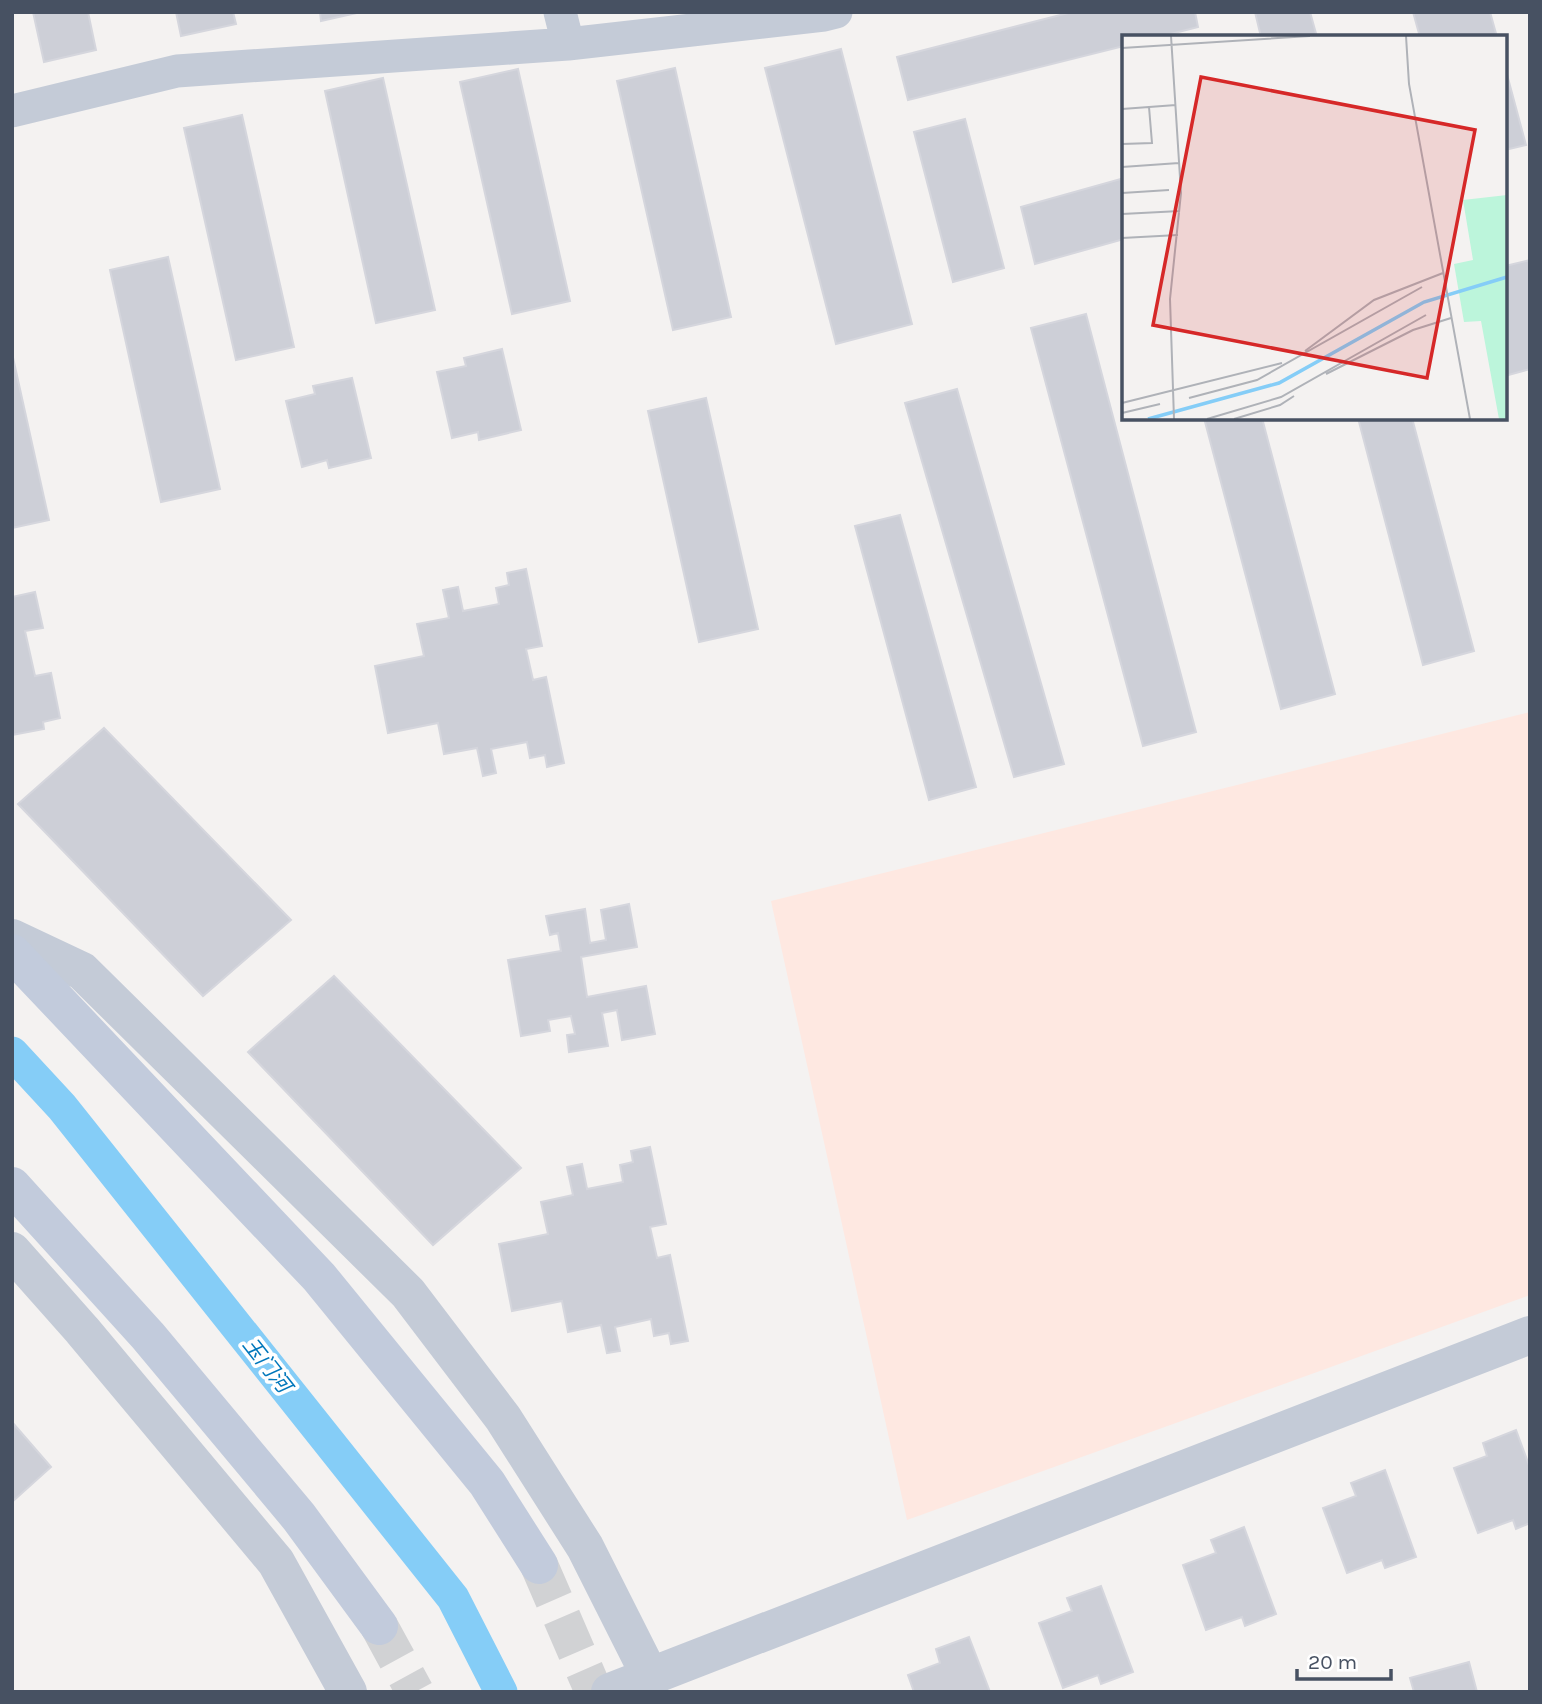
<svg xmlns="http://www.w3.org/2000/svg" width="1542" height="1704" font-family="Karla,'Noto Sans SC',sans-serif">
<style>
.medical{fill:#fee8e1}
.lines{fill:none;stroke-linecap:round;stroke-linejoin:round}
.canal{stroke:#85cdf7;stroke-width:33}
.building{fill:#cdcfd7;stroke:#d5d6dd;stroke-width:2}
.secondary-tunnel{stroke:#d1d2d4;stroke-width:38;stroke-dasharray:38 19;stroke-linecap:butt}
.minor{stroke:#c4cbd7;stroke-width:33}
.tertiary{stroke:#c4cbd7;stroke-width:38}
.secondary{stroke:#c2cbdc;stroke-width:38}
.labels{text-anchor:middle;stroke-width:7;stroke-linejoin:round;paint-order:stroke}
.water-label{font-size:21px;font-style:italic;fill:#07b;stroke:#fff}
.inset-river{fill:none;stroke:#85cdf7;stroke-width:3.5}
.inset-road{fill:none;stroke:#afb2b8;stroke-width:2}
.view{fill:#d62828;fill-opacity:0.15;stroke:#d62828;stroke-width:3.5}
.inset-edge{fill:none;stroke:#475162;stroke-width:3.5}
</style>
<rect width="100%" height="100%" fill="#f4f2f1"/>
<!-- medical -->
<path class="medical" d="M1530,712V1295L907,1520L771,901Z"/>
<g class="lines">
<!-- canal -->
<path class="canal" d="M12,1053L62,1107L453,1598L501,1692"/>
</g>
<!-- building -->
<path class="building" d="M33,12H88L96,50L44,62Z
M176,12H233L236,24L181,36Z
M320,12H361L321,21Z
M1072,12H1195L1198,27L1159,37H1124V46L908,100L897,57Z
M1255,12H1310L1317,37H1261Z
M1413,12H1490L1497,37H1420Z
M841,49L912,324L836,344L765,68Z
M1505,67L1526,145L1505,150Z
M675,68L731,317L673,330L617,81Z
M518,69L570,301L512,314L460,82Z
M383,78L435,310L376,323L325,91Z
M242,115L294,347L236,360L184,128Z
M965,119L1004,268L953,282L914,132Z
M1124,178V239L1035,264L1021,207Z
M168,257L220,489L161,502L110,270Z
M1530,260V369L1505,376V266Z
M1086,314L1196,732L1143,746L1031,328Z
M502,349L521,430L479,440L478,432L452,438L437,372L466,366L464,358Z
M12,353L49,520L12,528Z
M352,378L371,458L329,468L327,460L302,467L286,401L315,394L313,386Z
M957,389L1064,764L1014,777L905,403Z
M706,398L758,629L699,642L648,411Z
M1204,418H1262L1335,694L1281,709Z
M1358,418H1412L1474,651L1423,665Z
M900,515L976,787L929,800L855,526Z
M526,569L542,646L526,649L533,680L546,677L564,763L547,767L545,755L530,758L527,742L491,749L496,773L483,776L477,748L444,754L438,723L388,733L375,666L424,656L417,624L449,618L443,590L458,587L463,611L499,604L496,588L509,585L507,573Z
M35,592L43,628L25,631L35,676L51,673L60,718L43,722L44,729L12,735V597Z
M104,728L291,920L203,996L18,804Z
M629,904L637,947L581,957L587,997L646,986L655,1034L622,1040L617,1010L602,1013L608,1046L569,1052L567,1035L575,1034L571,1016L548,1020L550,1031L521,1036L508,960L561,951L558,933L550,935L546,916L585,909L590,943L606,940L601,910Z
M334,976L521,1168L433,1245L248,1052Z
M650,1147L666,1224L650,1227L657,1258L670,1255L688,1341L671,1344L669,1333L654,1336L651,1319L615,1327L620,1351L607,1353L601,1325L568,1332L562,1301L512,1311L499,1244L548,1234L541,1202L573,1195L567,1167L582,1164L587,1189L623,1182L620,1165L633,1162L631,1151Z
M12,1422L51,1467L12,1502Z
M1516,1430L1530,1468V1523L1516,1529L1513,1520L1478,1533L1454,1468L1487,1456L1483,1443Z
M1385,1470L1416,1557L1385,1568L1382,1560L1347,1573L1323,1508L1356,1496L1351,1483Z
M1244,1527L1276,1614L1245,1626L1242,1617L1206,1630L1183,1565L1216,1553L1211,1540Z
M1101,1586L1133,1672L1101,1684L1098,1675L1063,1688L1039,1623L1072,1611L1067,1598Z
M969,1637L990,1692H914L908,1675L940,1663L936,1649Z
M1469,1662L1477,1692H1414L1410,1678Z"/>
<g class="lines">
<!-- secondary-tunnel -->
<path class="secondary-tunnel" d="M539,1565L594,1692
M379,1626L415,1692"/>
<!-- minor -->
<path class="minor" d="M560,12L568,44
M12,111L177,71L568,44L824,15L836,12"/>
<!-- tertiary -->
<path class="tertiary" d="M12,938L82,971L408,1293L503,1418L585,1547L650,1676
M12,1251L82,1330L276,1562L348,1692
M610,1692L1530,1335"/>
<!-- secondary -->
<path class="secondary" d="M12,953L319,1277L487,1483L539,1565
M12,1186L148,1336L299,1517L379,1626"/>
</g>
<g class="labels">
<!-- water labels -->
<g class="water-label">
<text transform="translate(267 1365) rotate(52)" y="7">玉门河</text>
</g>
</g>
<!-- overview -->
<g transform="translate(1122 35)">
<rect width="385" height="385" fill="#f4f2f1"/>
<path d="M385,160V384H377L359,286L342,287L332,229L351,225L341,165Z" fill="#bcf5db"/>
<path class="inset-river" d="M26,384L157,348L302,267L385,242"/>
<path class="inset-road" d="M49,1L59,158L48,264L52,384M284,1L287,49L348,384M0,13L188,1M0,74L54,70M0,109L30,108L27,72M0,132L57,128M0,158L47,155M0,179L58,176M0,203L56,200M183,316L252,265L321,238M204,339L291,295L329,283M67,363L135,345L300,252M0,368L160,328M0,378L38,369M85,384L159,362L304,280M112,384L158,370L172,361"/>
<path class="view" d="M79,42L353,95L305,343L31,290Z"/>
<rect width="385" height="385" class="inset-edge"/>
</g>
<!-- border -->
<rect width="1542" height="1704" fill="none" stroke="#475162" stroke-width="28"/>
<!-- scale -->
<path d="M1297 1669v10h94v-10" fill="none" stroke="#475162" stroke-width="3.5"/>
<text x="1308" y="1669" font-size="21" fill="#475162" stroke="#ffffff" stroke-width="5" paint-order="stroke">20 m</text>
</svg>
